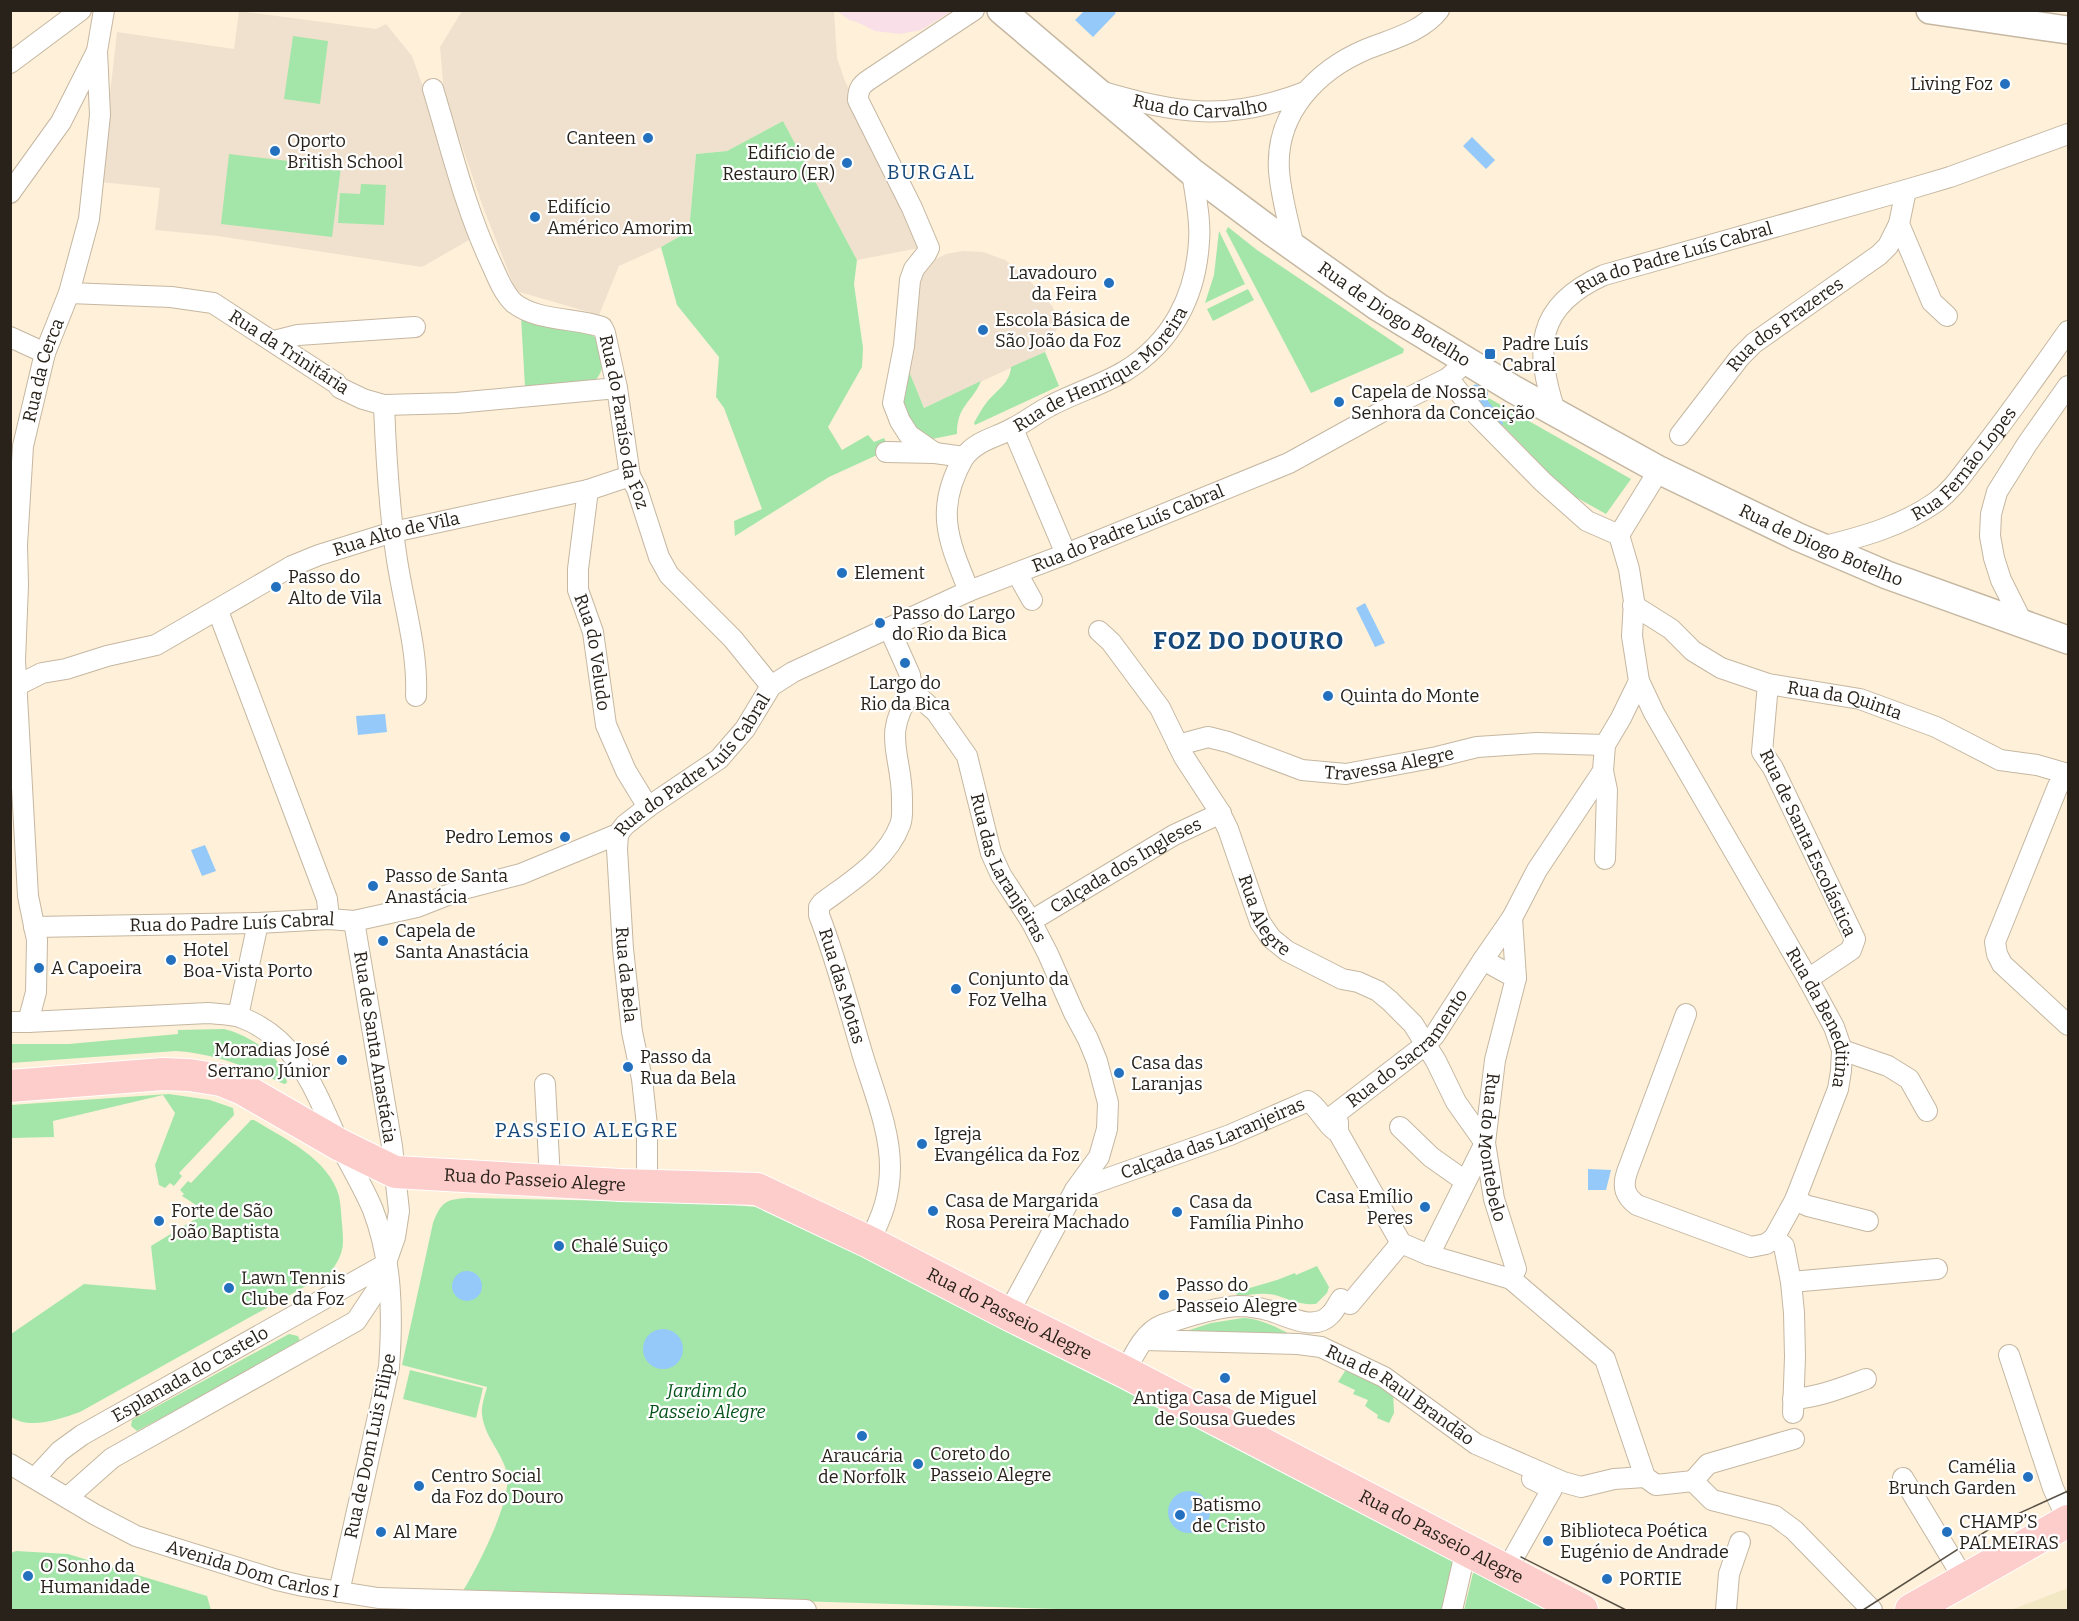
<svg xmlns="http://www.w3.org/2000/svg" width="2079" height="1621" font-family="Bitter,serif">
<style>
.commercial{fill:#f9e0e8}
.education{fill:#f0e1ce}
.green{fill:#a4e6a9}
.sand{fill:#f2e8c3}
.water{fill:#94c9fa}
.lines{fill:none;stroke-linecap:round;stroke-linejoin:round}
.canal{stroke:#94c9fa;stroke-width:20}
.street-casing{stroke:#c5b7a1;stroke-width:22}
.secondary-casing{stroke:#c5b7a1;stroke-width:30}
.primary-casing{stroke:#fff;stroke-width:34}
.street{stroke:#fff;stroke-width:20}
.secondary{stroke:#fff;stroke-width:27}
.primary{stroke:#fccdca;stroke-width:32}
.tram{stroke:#595145;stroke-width:1.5}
.poi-dot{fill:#2370bf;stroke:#fff;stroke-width:2}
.labels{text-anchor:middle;stroke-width:4.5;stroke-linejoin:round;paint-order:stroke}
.poi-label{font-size:18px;fill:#28221a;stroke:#fff;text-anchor:start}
.street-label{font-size:18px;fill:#28221a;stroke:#fff}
.park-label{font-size:18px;font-style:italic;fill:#035219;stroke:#fff}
.neighbourhood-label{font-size:20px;letter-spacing:1.5px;fill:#17487a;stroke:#fff}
.district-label{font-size:24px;font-weight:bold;letter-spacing:1.5px;fill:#17487a;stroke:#fff}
</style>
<rect width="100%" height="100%" fill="#fef0d9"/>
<!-- commercial -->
<path class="commercial" d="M837,11H952L921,30L900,34L875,31L857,22L849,20Z"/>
<!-- education -->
<path class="education" d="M239,11L376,29L386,24L412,56L476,236L422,267L218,236L155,230L160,188L100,182L117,32L234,49Z
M462,11H834L837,58L845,81L924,242L919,248L857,260L783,121L727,151L696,154L689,231L661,247L619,266L599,315L516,291L483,207L444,94L440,47Z
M963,251L983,252L1005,260L1026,277L1053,307L1058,327L1045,352L924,408L906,364L914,276L924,265L946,254Z"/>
<!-- green -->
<path class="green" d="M293,36L328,41L320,104L284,99Z
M783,121L857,260L854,284L863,348L862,367L828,427L842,450L868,435L874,442L884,438L887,444L877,455L829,477L735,536L734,521L762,509L724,408L716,397L719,357L677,305L661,247L689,231L696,154L727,151Z
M229,154L341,167L332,237L221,224Z
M361,184L386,185L384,225L338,223L340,193L360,194Z
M1228,227L1257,250L1404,349L1403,353L1311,393L1226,231Z
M1219,231L1245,284L1205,303L1214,275Z
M1248,289L1254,300L1213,321L1207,309Z
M521,317L585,331L598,339C603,357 607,367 594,382L525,387Z
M1045,352L1059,386L975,425L974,423C978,416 982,408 987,402C997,390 1010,383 1011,367Z
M906,364L924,408L981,381C972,403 957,405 957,434L932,439C916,430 897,413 899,393C900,383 904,373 906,364Z
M1464,384L1631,479L1606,514L1572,495L1562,486L1463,385Z
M224,1029C247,1034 285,1057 287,1083L284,1084C246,1067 218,1054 176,1051L11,1063V1044H69L178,1034V1030Z
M169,1094L210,1100L233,1108L234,1115L179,1173L182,1176L174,1186L170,1183L165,1188L159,1185L155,1165L175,1113L163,1095L53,1121L54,1137L11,1138V1105Z
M251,1120H254C285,1139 329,1159 339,1196C341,1205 341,1215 342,1224C344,1247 344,1253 331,1272L80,1412C60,1419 30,1430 11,1417V1334L84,1284L156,1290L151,1246L207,1212L182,1196L184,1194L180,1190L188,1181L191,1183Z
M468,1198L713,1203L756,1207L783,1215L1460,1563L1447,1610H1094L463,1591C477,1568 512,1501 507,1474C503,1453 484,1437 482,1414C481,1406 485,1395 487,1387L402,1365L433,1223C441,1202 446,1199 468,1198Z
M1317,1266L1329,1287L1327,1293L1316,1304C1298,1305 1292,1300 1275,1295C1263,1292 1249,1295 1237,1296L1236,1292L1277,1280L1295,1273L1296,1275Z
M1243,1318C1262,1319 1275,1327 1292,1335L1177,1334L1211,1323Z
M289,1334L298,1336L300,1341L297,1346L137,1431L131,1426L132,1420Z
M1347,1368L1393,1391L1394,1413L1389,1423L1377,1418L1378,1415L1365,1406L1368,1400L1353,1394L1355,1390L1338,1382Z
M410,1370L483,1388L476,1418L403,1399Z
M16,1551L68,1554L207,1596L211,1610H11V1553Z
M1474,1569L1561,1610H1464Z"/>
<!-- sand -->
<path class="sand" d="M2068,1588V1610H2011Z"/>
<!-- water -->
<path class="water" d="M1084,11H1113L1116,13L1093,37L1075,20Z
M1472,137L1495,160L1486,169L1463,146Z
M1365,603L1385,643L1375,647L1356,608Z
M385,714L387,732L358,735L356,716Z
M205,845L216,871L202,876L191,850Z
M1588,1169L1611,1170L1606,1190H1588Z
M452 1286a15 15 0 1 1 30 0a15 15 0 1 1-30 0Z
M643 1349a20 20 0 1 1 40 0a20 20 0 1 1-40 0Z
M1168 1512a21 21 0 1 1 42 0a21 21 0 1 1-42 0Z"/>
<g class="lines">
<!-- canal -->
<path class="canal" d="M1478,394V405L1493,422"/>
<!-- street casing -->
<g class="street-casing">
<g id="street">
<path d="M10,63L81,10"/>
<path id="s1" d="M433,89C451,148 465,208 491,263C497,276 503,293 514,303C536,321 576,318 602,327L605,333L617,388L630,476L637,489L659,557L669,575L733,639L771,686"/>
<path id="s2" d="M1100,91C1178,114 1228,122 1305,92"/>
<path d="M1906,190L1899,224L1932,302L1947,316"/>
<path d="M10,193L61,122L96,53"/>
<path d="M1294,248C1289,223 1281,197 1279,171C1275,113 1317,70 1367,49C1392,39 1422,32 1439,10"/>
<path d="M69,293L171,297L213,303L336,383L340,388L363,399L384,405L456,403L617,388"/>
<path d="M10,337L45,353"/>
<path d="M274,341L298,335L415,327"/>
<path id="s3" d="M1448,378L1477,415L1543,482L1587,521L1619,535L1629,569L1634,601L1632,636L1639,681L1621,718L1605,745L1603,771L1537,870L1512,918L1516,978L1495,1060L1485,1143L1494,1199L1516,1269L1511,1279"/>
<path d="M384,405C386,457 389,509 397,560C404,606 418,650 416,696"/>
<path id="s4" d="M1556,414C1534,349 1535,306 1604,275L1906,190L1950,177L2068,134"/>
<path d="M1013,429L1066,554"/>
<path id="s5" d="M1680,435L1740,357L1754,343L1879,255L1888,246L1899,224"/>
<path id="s6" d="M886,452L935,453L964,457C978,439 997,438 1015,427C1027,421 1038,412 1050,406C1074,393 1102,385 1125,371C1172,342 1196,296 1199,241C1201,219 1195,194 1192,172"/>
<path d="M935,453L909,435L900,421L893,403L904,346L910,280L914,269L926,254L929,248L912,208L858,100C858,89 861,85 870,79L974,10"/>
<path d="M964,457C934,509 948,540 969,591"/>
<path id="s7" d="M588,490L578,569V590L593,632L606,725L626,771L648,807"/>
<path d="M1619,535L1659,470"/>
<path id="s8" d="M1821,547C1862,537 1902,526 1936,502C1954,489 1965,470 1979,453C2010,414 2039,372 2068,331"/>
<path d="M1017,573L1032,600"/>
<path id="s9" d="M1633,605L1671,629L1693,651L1721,668L1768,684L1860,699L1936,727L2000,760L2037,765L2068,774"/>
<path d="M218,611L327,899L329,919"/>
<path d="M2023,624L2001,580L1994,558L1990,536L1991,514L1997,492L2027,444L2068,386"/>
<path d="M889,628L910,675L912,691"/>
<path id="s10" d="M1099,631L1111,642L1160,708L1184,757L1218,809L1228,829L1260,922L1271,938L1287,951L1342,979L1358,982L1378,991L1390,1001L1413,1024L1436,1061L1456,1102L1485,1143"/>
<path id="s11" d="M1639,681L1654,713L1808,979L1834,1027L1842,1050L1841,1071L1838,1089L1795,1200L1774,1238L1766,1244L1751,1247L1637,1205C1625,1196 1622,1187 1627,1172L1686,1014"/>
<path d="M1768,684L1762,752L1773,768L1855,939L1851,950L1808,979"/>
<path id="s12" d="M10,689L42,673L66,669L107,656L156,645L292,566L319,555L393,532L588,490L630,476"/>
<path id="s13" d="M912,691L936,712L967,756L991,853L1001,875L1031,921L1048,954L1074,1013L1088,1039L1097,1061L1108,1103L1107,1129L1099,1157L1075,1190L1008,1314"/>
<path id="s14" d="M1178,745L1208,737L1228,742L1302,770L1346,774L1437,757L1477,747L1537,743L1605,745"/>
<path d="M1603,771L1607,790L1605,859"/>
<path d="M2068,776L2058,786L1995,942L1997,954L2002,964L2068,1025"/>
<path id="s15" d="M618,834L617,849L623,949L632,1032L642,1079L647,1126V1185"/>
<path d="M1512,918L1483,960L1516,978"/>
<path id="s16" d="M1031,921L1174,835L1221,813"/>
<path id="s17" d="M34,927L258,923L329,919L354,921L417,907L463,889L521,874L618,834L625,825L648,807L719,759L745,729L771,686L793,672L969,591L1066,554L1289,463L1394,405L1448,378L1466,362"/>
<path d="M238,1016L258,923"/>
<path d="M10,1022H28L208,1013C218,1014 230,1014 240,1017C297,1038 315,1090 338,1141C349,1164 363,1186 373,1210C392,1260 393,1314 389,1367L339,1592"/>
<path id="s18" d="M28,1022L36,992L37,940L28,896L15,660L18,585L17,545L23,446L45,353L69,293L89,219L100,115L97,51L104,10"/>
<path d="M1842,1050L1888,1066L1909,1079L1927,1111"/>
<path d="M545,1084L550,1180"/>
<path d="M1400,1127L1431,1157L1465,1181"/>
<path id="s19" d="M1338,1132V1122L1334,1115L1425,1045L1434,1036L1483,960"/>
<path id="s20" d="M1075,1190L1230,1135L1308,1101C1318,1106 1327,1127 1338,1132L1401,1243L1429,1255L1511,1279L1605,1359L1645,1477L1656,1485L1693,1481L1712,1500L1775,1516L1794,1530L1872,1610"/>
<path d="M1795,1200L1808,1206L1868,1221"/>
<path d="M1774,1238L1784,1246L1791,1282L1794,1313L1795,1357L1793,1413"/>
<path d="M869,1242C882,1217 890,1196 890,1167C890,1130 874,1092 863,1056C849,1009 837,962 819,915V907L822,903C850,882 887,860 900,825C903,818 902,810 902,802C903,754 880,737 912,691"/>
<path d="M1429,1255L1485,1143"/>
<path d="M1791,1282L1937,1269"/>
<path d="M1350,1304L1401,1243"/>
<path id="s21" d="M1144,1340L1298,1344L1321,1347L1384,1377L1476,1444L1563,1482L1581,1487L1614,1479L1645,1477"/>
<path d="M2009,1355L2053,1488L2068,1521"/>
<path d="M1125,1372C1134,1355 1144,1332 1162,1325C1185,1317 1216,1307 1239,1306C1250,1306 1260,1308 1271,1311C1289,1317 1315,1332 1331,1314C1335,1310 1338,1303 1341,1299"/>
<path d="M1793,1399C1819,1397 1841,1388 1866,1379"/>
<path id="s22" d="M10,1464L94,1514L136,1536L277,1580L303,1586L378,1598L806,1610"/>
<path id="s23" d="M35,1478L60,1451L82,1435L386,1264"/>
<path d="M1903,1478L1964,1579"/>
<path d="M1693,1481L1708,1464L1794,1439"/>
<path d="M68,1497L112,1458L356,1321L376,1291L395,1237L399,1211L392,1146L354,921"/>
<path d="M1506,1571L1552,1489L1532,1479"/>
<path d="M1452,1610L1466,1549"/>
<path d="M1726,1610L1729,1574L1740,1542"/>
</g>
</g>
<!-- secondary casing -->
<g class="secondary-casing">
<g id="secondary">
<path id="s24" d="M1001,10L1192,172L1271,231L1378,307L1513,389L1659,470L1798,537L1887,575L2068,640"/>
<path d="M1930,10L2068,30"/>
</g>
</g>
<!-- primary casing -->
<g class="primary-casing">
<g id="primary">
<path id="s25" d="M10,1086L163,1074L189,1075L221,1080L243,1089L340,1145L395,1172L620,1185L757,1189L869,1242L1008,1314L1125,1372L1582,1610"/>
<path d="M1911,1610L2068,1521"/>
</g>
</g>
<!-- street -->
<use href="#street" class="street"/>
<!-- secondary -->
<use href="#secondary" class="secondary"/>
<!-- primary -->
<use href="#primary" class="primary"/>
<!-- tram -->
<path class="tram" d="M1521,1557L1626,1610
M1863,1610L2002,1521L2068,1491"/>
</g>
<!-- markers -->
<g class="poi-dot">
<circle cx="2005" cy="84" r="6"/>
<circle cx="648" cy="138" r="6"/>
<circle cx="275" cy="151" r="6"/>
<circle cx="847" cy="163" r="6"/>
<circle cx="535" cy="217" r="6"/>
<circle cx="1109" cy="283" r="6"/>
<circle cx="983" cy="330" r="6"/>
<rect x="1484" y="348" width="12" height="12" rx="3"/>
<circle cx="1339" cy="402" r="6"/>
<circle cx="842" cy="573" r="6"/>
<circle cx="276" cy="587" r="6"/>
<circle cx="880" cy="623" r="6"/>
<circle cx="905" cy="663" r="6"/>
<circle cx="1328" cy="696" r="6"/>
<circle cx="565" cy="837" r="6"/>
<circle cx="373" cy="886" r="6"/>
<circle cx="383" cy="941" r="6"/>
<circle cx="171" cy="960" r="6"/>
<circle cx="39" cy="968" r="6"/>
<circle cx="956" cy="989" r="6"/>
<circle cx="342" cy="1060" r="6"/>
<circle cx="628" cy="1067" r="6"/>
<circle cx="1119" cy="1073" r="6"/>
<circle cx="922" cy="1144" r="6"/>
<circle cx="1425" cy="1207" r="6"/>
<circle cx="933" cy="1211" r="6"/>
<circle cx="1177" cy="1212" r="6"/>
<circle cx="159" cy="1221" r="6"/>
<circle cx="559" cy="1246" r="6"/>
<circle cx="229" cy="1288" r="6"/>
<circle cx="1164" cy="1295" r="6"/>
<circle cx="1225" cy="1378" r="6"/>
<circle cx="862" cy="1436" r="6"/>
<circle cx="918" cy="1464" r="6"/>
<circle cx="2028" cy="1477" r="6"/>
<circle cx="419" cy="1486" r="6"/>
<circle cx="1180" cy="1515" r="6"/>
<circle cx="381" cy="1532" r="6"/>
<circle cx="1947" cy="1532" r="6"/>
<circle cx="1548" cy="1541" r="6"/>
<circle cx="28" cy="1576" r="6"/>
<circle cx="1607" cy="1579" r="6"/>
</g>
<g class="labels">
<!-- poi labels -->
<g class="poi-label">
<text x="1993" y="90" text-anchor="end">Living Foz</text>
<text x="636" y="144" text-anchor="end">Canteen</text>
<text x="287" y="147">Oporto<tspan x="287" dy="21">British School</tspan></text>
<text x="835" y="159" text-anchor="end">Edifício de<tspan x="835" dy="21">Restauro (ER)</tspan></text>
<text x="547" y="213">Edifício<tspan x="547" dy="21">Américo Amorim</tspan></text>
<text x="1097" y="279" text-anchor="end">Lavadouro<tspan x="1097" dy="21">da Feira</tspan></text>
<text x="995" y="326">Escola Básica de<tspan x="995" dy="21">São João da Foz</tspan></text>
<text x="1502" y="350">Padre Luís<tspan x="1502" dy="21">Cabral</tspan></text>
<text x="1351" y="398">Capela de Nossa<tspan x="1351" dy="21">Senhora da Conceição</tspan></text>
<text x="854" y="579">Element</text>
<text x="288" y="583">Passo do<tspan x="288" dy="21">Alto de Vila</tspan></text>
<text x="892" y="619">Passo do Largo<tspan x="892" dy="21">do Rio da Bica</tspan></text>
<text x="905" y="689" text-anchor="middle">Largo do<tspan x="905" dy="21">Rio da Bica</tspan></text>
<text x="1340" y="702">Quinta do Monte</text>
<text x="553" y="843" text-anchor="end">Pedro Lemos</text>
<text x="385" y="882">Passo de Santa<tspan x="385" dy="21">Anastácia</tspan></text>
<text x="395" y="937">Capela de<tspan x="395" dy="21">Santa Anastácia</tspan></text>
<text x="183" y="956">Hotel<tspan x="183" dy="21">Boa-Vista Porto</tspan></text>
<text x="51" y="974">A Capoeira</text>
<text x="968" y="985">Conjunto da<tspan x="968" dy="21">Foz Velha</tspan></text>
<text x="330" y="1056" text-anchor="end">Moradias José<tspan x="330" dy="21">Serrano Júnior</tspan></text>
<text x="640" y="1063">Passo da<tspan x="640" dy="21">Rua da Bela</tspan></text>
<text x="1131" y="1069">Casa das<tspan x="1131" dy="21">Laranjas</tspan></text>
<text x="934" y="1140">Igreja<tspan x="934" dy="21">Evangélica da Foz</tspan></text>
<text x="1413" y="1203" text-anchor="end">Casa Emílio<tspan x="1413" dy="21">Peres</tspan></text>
<text x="945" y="1207">Casa de Margarida<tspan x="945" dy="21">Rosa Pereira Machado</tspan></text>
<text x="1189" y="1208">Casa da<tspan x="1189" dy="21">Família Pinho</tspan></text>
<text x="171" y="1217">Forte de São<tspan x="171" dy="21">João Baptista</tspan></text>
<text x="571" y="1252">Chalé Suiço</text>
<text x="241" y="1284">Lawn Tennis<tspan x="241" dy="21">Clube da Foz</tspan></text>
<text x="1176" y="1291">Passo do<tspan x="1176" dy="21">Passeio Alegre</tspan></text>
<text x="1225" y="1404" text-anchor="middle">Antiga Casa de Miguel<tspan x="1225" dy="21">de Sousa Guedes</tspan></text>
<text x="930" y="1460">Coreto do<tspan x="930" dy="21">Passeio Alegre</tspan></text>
<text x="862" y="1462" text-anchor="middle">Araucária<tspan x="862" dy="21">de Norfolk</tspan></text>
<text x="2016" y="1473" text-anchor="end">Camélia<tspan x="2016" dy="21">Brunch Garden</tspan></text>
<text x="431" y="1482">Centro Social<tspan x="431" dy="21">da Foz do Douro</tspan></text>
<text x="1192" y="1511">Batismo<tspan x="1192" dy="21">de Cristo</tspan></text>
<text x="1959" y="1528">CHAMP’S<tspan x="1959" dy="21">PALMEIRAS</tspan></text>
<text x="1560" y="1537">Biblioteca Poética<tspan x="1560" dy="21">Eugénio de Andrade</tspan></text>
<text x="393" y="1538">Al Mare</text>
<text x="40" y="1572">O Sonho da<tspan x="40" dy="21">Humanidade</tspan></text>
<text x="1619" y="1585">PORTIE</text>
</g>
<!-- street labels -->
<g class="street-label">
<text dy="6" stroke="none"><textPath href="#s2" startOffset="102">Rua do Carvalho</textPath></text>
<text dy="6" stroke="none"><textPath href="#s4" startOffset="240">Rua do Padre Luís Cabral</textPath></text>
<text dy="6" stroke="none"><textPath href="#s24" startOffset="498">Rua de Diogo Botelho</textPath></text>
<text dy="6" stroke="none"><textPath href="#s5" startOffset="154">Rua dos Prazeres</textPath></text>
<text transform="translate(289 352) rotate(33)" y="6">Rua da Trinitária</text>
<text dy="6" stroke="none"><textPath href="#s6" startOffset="243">Rua de Henrique Moreira</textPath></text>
<text dy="6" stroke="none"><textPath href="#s18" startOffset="657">Rua da Cerca</textPath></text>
<text dy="6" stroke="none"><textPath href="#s1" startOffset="420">Rua do Paraíso da Foz</textPath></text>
<text dy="6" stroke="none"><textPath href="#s8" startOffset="171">Rua Fernão Lopes</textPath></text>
<text dy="6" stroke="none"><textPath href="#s17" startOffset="1206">Rua do Padre Luís Cabral</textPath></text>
<text dy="6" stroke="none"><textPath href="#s12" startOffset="420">Rua Alto de Vila</textPath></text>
<text dy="6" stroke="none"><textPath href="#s24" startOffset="984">Rua de Diogo Botelho</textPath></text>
<text dy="6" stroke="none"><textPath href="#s7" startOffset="165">Rua do Veludo</textPath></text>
<text dy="6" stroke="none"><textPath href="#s9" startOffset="237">Rua da Quinta</textPath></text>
<text dy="6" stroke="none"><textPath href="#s14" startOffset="219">Travessa Alegre</textPath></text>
<text dy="6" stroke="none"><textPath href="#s17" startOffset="702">Rua do Padre Luís Cabral</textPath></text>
<text transform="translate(1808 843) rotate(65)" y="6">Rua de Santa Escolástica</text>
<text dy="6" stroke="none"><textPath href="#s16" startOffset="110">Calçada dos Ingleses</textPath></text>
<text dy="6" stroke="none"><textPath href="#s13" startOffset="206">Rua das Laranjeiras</textPath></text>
<text dy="6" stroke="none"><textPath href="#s10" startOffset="332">Rua Alegre</textPath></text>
<text dy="6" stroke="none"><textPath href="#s17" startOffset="198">Rua do Padre Luís Cabral</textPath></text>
<text dy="6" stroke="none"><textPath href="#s15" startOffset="141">Rua da Bela</textPath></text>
<text transform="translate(842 986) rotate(73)" y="6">Rua das Motas</text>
<text dy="6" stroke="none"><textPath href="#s11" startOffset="384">Rua da Beneditina</textPath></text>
<text dy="6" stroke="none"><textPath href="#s19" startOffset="118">Rua do Sacramento</textPath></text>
<text transform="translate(375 1047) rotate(81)" y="6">Rua de Santa Anastácia</text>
<text dy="6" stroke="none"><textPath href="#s20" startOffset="147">Calçada das Laranjeiras</textPath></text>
<text dy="6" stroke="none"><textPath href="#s3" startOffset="888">Rua do Montebelo</textPath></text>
<text dy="6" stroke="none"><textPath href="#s25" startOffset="549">Rua do Passeio Alegre</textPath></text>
<text dy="6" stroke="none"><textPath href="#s25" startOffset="1053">Rua do Passeio Alegre</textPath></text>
<text dy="6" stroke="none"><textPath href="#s23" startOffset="188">Esplanada do Castelo</textPath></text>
<text dy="6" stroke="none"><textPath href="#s21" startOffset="270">Rua de Raul Brandão</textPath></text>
<text transform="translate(370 1446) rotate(-78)" y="6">Rua de Dom Luis Filipe</text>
<text dy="6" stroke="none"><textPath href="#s25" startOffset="1539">Rua do Passeio Alegre</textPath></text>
<text dy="6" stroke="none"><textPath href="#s22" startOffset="267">Avenida Dom Carlos I</textPath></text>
</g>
<!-- park labels -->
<g class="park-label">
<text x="707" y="1397">Jardim do<tspan x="707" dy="21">Passeio Alegre</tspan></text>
</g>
<!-- neighbourhood labels -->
<g class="neighbourhood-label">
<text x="931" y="179">BURGAL</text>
<text x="587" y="1137">PASSEIO ALEGRE</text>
</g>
<!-- district labels -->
<g class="district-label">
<text x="1249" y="649">FOZ DO DOURO</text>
</g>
</g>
<!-- border -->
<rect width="2079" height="1621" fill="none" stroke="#28221a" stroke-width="24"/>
</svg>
